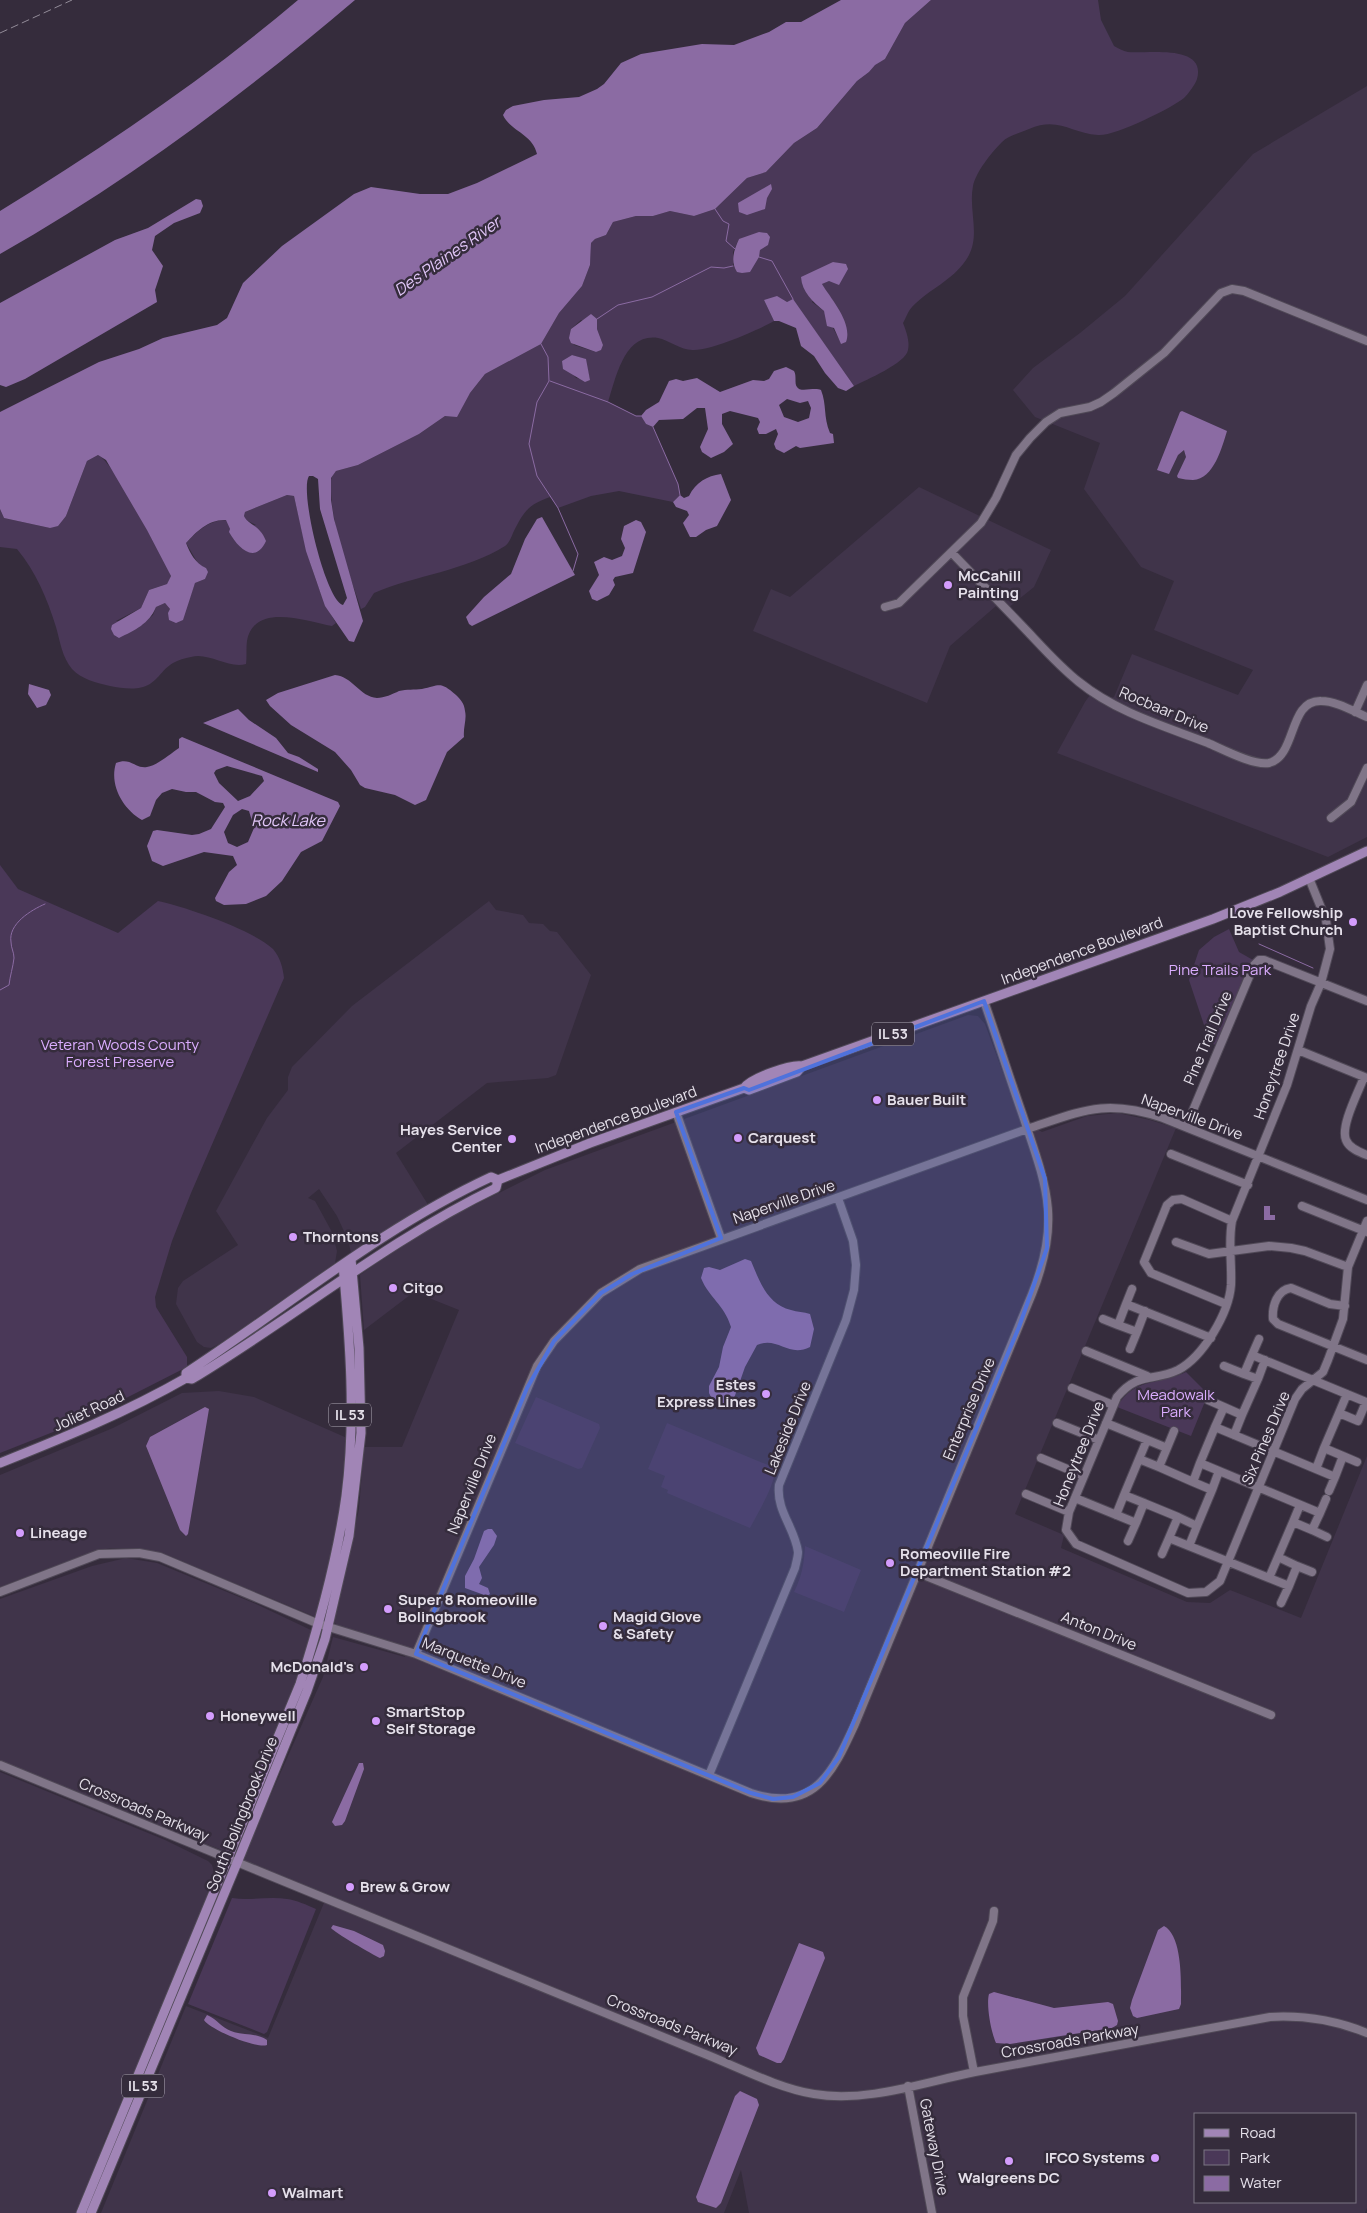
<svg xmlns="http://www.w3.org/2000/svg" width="1367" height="2213" font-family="Manrope,sans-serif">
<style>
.built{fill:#40344a;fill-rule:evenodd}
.green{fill:#4a3858;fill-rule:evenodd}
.water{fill:#8b6ba3;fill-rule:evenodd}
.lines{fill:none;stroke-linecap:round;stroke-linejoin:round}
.stream{stroke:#8b6ba3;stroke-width:1}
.minor-casing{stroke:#504957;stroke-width:10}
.major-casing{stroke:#504957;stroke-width:11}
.minor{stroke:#807588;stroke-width:8}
.major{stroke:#a185b6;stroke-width:9}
.rail{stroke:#938c99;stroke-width:1;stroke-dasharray:8 4;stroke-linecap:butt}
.marked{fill:#4f72dc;fill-opacity:0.2;stroke:#4f72dc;stroke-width:4;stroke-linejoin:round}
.poi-dot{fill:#d39cfc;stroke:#352c3c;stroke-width:2}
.labels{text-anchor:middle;stroke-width:5;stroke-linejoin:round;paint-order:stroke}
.shield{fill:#352c3c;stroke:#b0aab6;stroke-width:1}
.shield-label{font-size:14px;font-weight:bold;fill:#e5e0ea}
.poi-label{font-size:15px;font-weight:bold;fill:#e5e0ea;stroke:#352c3c;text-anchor:start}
.street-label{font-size:15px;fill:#e5e0ea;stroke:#352c3c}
.park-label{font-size:15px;fill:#dbadff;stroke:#352c3c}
.water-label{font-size:16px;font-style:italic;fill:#e1c6f8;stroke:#352c3c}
</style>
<rect width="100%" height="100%" fill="#352c3c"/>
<!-- built -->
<path class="built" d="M1367,86V837L1328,857L1057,753L1085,702L1095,688L1110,698L1114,697L1132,654L1238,695L1253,670L1154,630L1174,581L1141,567L1084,489L1100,443L1035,417L1013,390L1033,368L1080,333L1125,296L1253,154Z
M919,487L1051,550L1034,587L1003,612L996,606L950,646L927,703L753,631L771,589L790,597Z
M489,901L496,910L523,915L529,923L543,924L550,931L557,932L591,975L556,1075L548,1078L487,1083L396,1153L430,1208L352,1257L348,1240L337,1216L319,1189L308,1198L315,1201L332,1232L337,1251L335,1263L219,1344L211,1348L204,1347L197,1342L176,1304L178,1288L183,1281L238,1245L216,1211L267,1118L288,1090V1077L292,1067L352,1006Z
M968,1015L978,1016L985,1024L1020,1119L1042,1132L1087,1116L1118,1113L1150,1120L1176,1128L1015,1514L1064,1535L1061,1548L1187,1602L1210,1603L1230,1590L1301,1618L1367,1456V2208L1365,2213H749L741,2170L724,2213H101L186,2006L268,2038L326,1898L241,1862L323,1677L333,1637L405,1657L403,1646L341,1628L335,1623L334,1618L359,1509L364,1447H402L459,1310L414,1292L364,1330L360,1275L400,1246L455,1215L545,1170ZM1196,2114H1356V2202H1196Z
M219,1391L254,1397L347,1438L336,1539L318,1618L167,1555L141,1549L110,1548L86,1554L0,1587V1475L113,1428L182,1393Z
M126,1558L157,1563L256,1604L313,1631L297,1682L224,1851L0,1761V1599L92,1566Z
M0,1772L165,1840L208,1861L212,1865L214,1872L200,1918L104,2142L97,2167L76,2213H0Z"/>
<!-- green -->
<path class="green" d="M931,0H1098L1101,20L1114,46C1118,48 1123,51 1128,52C1145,54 1207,43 1197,79C1195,85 1188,94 1184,98C1172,108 1113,137 1098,135C1071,133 1058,116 1029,129C1020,133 1008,136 1002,142C991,153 976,172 973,186C968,211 982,237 966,260C952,281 929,289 912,307C908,311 906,318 903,323C906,331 910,341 908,350C906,363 866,380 854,386L793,300L787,302L764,300L774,321C756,331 715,349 694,350C682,351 669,340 658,338C624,333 616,378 608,402L636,416H641L646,424L653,427L678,484L680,495L673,502L619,491L591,496L558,508L550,497C527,505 523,513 513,533C511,538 509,543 505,546C465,571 416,575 374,593L365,607L361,609C348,570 329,521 331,480C331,477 334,474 336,471L358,465L419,434L445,416L470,393L485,374L541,344L559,313L582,286L590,265L591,243L595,239L606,235L613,222L636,216H653L670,211L694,216L715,209L747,178L766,172L794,143L817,128L857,81L869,72L875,64L885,59L905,23ZM739,239L760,250L758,257L733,266V252ZM833,262L837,263L828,281L822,284C830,298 852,327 845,342L841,343L824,311L812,302ZM581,320L597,329L603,345L596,352L574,345L571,329ZM572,355L585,359L590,380L576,378L562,361Z
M98,455C113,461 164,557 171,576L167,584L149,590L141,608L116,621L142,625L153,615L156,607L165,603L170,609L190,597L195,583L205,579L206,568L199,565L186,543C198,531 208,520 227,520L230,529L256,525L246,520L244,516L245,512L287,495L294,496C304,540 313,585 336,623L332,626C306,621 254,602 247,641C246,648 247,657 246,664C228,669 209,652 191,657C185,658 178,660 173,663C162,669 156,684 143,687C132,690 121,688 110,686C97,683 81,679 72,669C62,657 60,641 56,627C47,598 36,572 17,549L0,547V509L4,518L50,528L66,516L87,461Z
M0,865L18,889L118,933L158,901C186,907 253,930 273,949C280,957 283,968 284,978L191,1193L172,1241L155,1297L156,1307L187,1357V1367L81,1421L0,1453Z
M1229,929L1239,952L1253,960L1219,1040L1214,1045L1205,1028L1189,980L1199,950L1214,937Z
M1186,1372L1208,1394L1191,1436L1117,1407C1134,1377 1159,1385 1186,1372Z
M536,1397L599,1424L600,1428L582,1468L578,1469L515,1443Z
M667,1423L775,1468C776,1483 758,1513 750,1528L667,1493L668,1490L661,1487L665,1476L648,1469Z
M805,1546L861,1570L844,1612L794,1592C802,1576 804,1564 805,1546Z
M232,1898C250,1901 269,1896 287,1899C296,1900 307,1905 316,1909L267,2032L264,2034L188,2004Z"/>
<!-- water -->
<path class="water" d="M298,0H355C244,94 128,182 0,254V211C104,147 205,79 298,0Z
M841,0H931L905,23L885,59L875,65L869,72L857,81L817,128L794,143L766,172L747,178L715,209L694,216L670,211L653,216H636L613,222L606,235L595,239L591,243L590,265L582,286L559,313L541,344L485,374L470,393L457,417L445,416L419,434L358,465L336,471L331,478V500L334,519L363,621L354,642L349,641L325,606L306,551L294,496L287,495L245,512L244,516C248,525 259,524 266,541C255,565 238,548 229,532L230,529L226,520C209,519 197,531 186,543C190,553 195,563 206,568L208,572L205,579L195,583L183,620L176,623L169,620L168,613L170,609L165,603L156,607C149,624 135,630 119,638L114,635L111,629L112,625L141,608L149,590L167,584L171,576L147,530L106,460L98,455L87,461L66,516L58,526L50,528L4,518L0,509V412L99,362L139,349L163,338L217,325L227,318L243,283L282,246L354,194L371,187L420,194H448L477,183L537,154C533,134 510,131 503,115L506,110L513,106L544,100L579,97L597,89L604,84L621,63L641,54L702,44L734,45L769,32L786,22H801ZM309,476H313L318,479L320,509L347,598L343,605C326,601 299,491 309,476Z
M771,184L772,189L767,198L765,209L747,215L739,212L738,203Z
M196,199L201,200L203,206L200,213L174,223L155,236L152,250L163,266L155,290L157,302L25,379L6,387L0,385V303L115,240L148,228Z
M759,232L767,233L770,237L768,245L760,250L759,257L750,272L742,273L737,272C730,261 734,250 739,239Z
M833,262L846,264L848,269L839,285L829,281L822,284C831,299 853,323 846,342L841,344L834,328L827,326L824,311C813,302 802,292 801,277Z
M777,296L787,302L793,299L854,386L846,391L838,388L825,373L814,356L801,346L796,328L779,321H774L764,300Z
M591,314L597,319V329L603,345L601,350L596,352L571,343L569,338L571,329Z
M572,355L586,359L590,380L585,382L563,369L562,361Z
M786,367L794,371C797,376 794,383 797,387C800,393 814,387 821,390C827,405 823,416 830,433L833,434L834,443L800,448L796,446L784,453L776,449L774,444L778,434L776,429L766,434H759L757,429L760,422L758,418L730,411L722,414V424L733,444L724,452L711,458L702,452L700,447L708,429L705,408H697L683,419L659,420L653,427L646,424L641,416L646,410L659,402L669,381L676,379L683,381L697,378L720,392L753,380L764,381L769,379L774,371ZM787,399L800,403L808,401L811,408L809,418L798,422L784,417L779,405Z
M1182,411L1227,431C1222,447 1214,479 1193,480C1188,480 1183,479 1178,478L1177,476L1186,457L1184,450L1178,455L1169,474L1157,470L1180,412Z
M721,474L731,500L717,526L706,530L696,537H690L683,523L689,515L687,511L676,507L673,502L680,495L684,498L689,496C696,482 707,476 721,474Z
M542,517L575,575L472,626L469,624L466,617L484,597L511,574L525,539L537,519Z
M636,520L641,522L646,532L633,573L615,577L613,580L615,585L609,595L597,601L592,599L589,591L599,575L594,562L604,557L612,560L622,556L625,548L621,539L624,526Z
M335,675C352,676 360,697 377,698C384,698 393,694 399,691C407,689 414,690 422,689C440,685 440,681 456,695C461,700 464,703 465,711C467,719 463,728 464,737L447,752L426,800L415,805L395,795L365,788L360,785L351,770L335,752L291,725L270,706L266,700L278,693Z
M29,684L49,690L51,695L46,705L37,708L28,694Z
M238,709L249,720L276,738L288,753L299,757L318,769V772L203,723Z
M182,737L338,802L340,806L322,841L301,852L282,881L266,896L246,904L224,905L216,901L215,898L229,872L237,865L233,856L204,852L163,866L152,861L147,846L153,831L157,830L192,835L199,834L211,829L225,807L223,803L215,802L196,792H186L172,789L162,793L156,800L150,816L142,820C123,809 109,785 116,763C131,757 135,769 147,767C158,765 170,754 179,748V739ZM227,766L262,776L264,781L250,796L238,801L219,783L214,773L216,770ZM242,809L249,811L254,828L248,842L237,847L228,843L224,832L233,815Z
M1264,1206H1270V1215H1275V1220H1264Z
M745,1259L751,1261C760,1282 767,1304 791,1310C797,1312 804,1312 810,1314L814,1329L810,1347C788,1358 778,1336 757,1345L745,1367L732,1404L726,1407L714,1403L709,1393V1386L719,1367L723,1347L731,1327C724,1304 709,1298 701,1278L704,1268L709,1267L720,1270Z
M205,1407L209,1409L188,1534L186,1536L180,1530L146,1446L150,1437Z
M488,1529H492L497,1536L494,1545L479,1567L482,1578L479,1584L488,1588L490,1594L487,1596L465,1588V1576L474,1559L484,1531Z
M359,1763H363L364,1769L345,1821L342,1825L335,1826L332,1822Z
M333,1925L354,1931L383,1945L385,1951L384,1956L380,1958C373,1955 334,1932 331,1928Z
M1164,1926C1183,1936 1181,1984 1181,2004L1179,2009L1137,2018L1133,2016L1130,2008L1132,2000L1158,1930Z
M799,1943L823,1952L825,1958L784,2059L781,2063H777L759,2055L756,2048Z
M994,1992L1054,2008L1108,2002L1113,2004L1118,2021L1117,2025L1112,2028L1010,2044L996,2043C991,2032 986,2005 989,1994Z
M207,2015C217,2019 222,2028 231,2031C243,2036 255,2032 267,2040V2045C256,2049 209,2029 204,2020Z
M740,2091L757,2099L759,2105L721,2203L716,2208L698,2202L696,2197L735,2096Z"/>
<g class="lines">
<!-- stream -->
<path class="stream" d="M715,209L723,221L729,224L726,241L735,249
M759,257L772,261L793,299
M597,319L618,305L652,297L711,267L724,268L733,266
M541,344L548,357L549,381L537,402L529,444L537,476L558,508L578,554L573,571
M550,381L608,402L636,416H641
M653,427L678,484L680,495
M1259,944L1313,968
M0,990L9,985C10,976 13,967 14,958C14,952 11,948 11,942C8,924 31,910 45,904"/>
<!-- minor casing -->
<g class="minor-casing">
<path id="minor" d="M952,553C977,579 1002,605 1028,632C1044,649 1060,667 1079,682C1116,712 1164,726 1208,743C1222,749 1254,766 1269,763C1297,756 1288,700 1321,701C1336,701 1353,711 1367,717
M885,607L899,603L981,523L996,498L1016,455L1030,438L1046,422L1060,413L1090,407L1101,402L1114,393L1164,353L1221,293L1232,289L1244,291L1367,341
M1355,712L1367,685
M1331,818L1351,802L1367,768
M1309,878L1326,920L1330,949L1321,983L1311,1006L1287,1085L1232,1221C1228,1242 1232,1263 1231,1285C1229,1313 1203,1357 1178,1370C1153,1382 1139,1371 1117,1397L1069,1512L1066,1530L1076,1544L1188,1593L1206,1592L1220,1581L1295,1399L1302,1389L1323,1372L1328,1360L1343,1319L1348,1267L1367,1221
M1298,1050L1367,1078
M1364,1077C1359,1091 1340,1126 1346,1140C1349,1148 1359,1152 1367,1155
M676,1112L721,1238
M1186,1127L1254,965L1259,960H1264L1367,1001
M1171,1154L1248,1185
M1302,1206L1367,1232
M1176,1242L1209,1254L1269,1246L1291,1248L1305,1251L1348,1267
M1126,1304L1132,1289
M1226,1304L1151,1273L1144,1262L1167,1205L1173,1200L1182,1199L1232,1221
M1345,1306L1330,1304L1291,1288C1277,1290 1272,1306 1273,1319L1278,1324L1367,1360
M1145,1311L1137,1332L1118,1325L1126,1304L1211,1338
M1103,1319L1118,1325
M1130,1349L1137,1332
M1086,1351L1147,1376
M1252,1355L1259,1339
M1265,1360L1258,1379L1244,1374L1252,1355L1366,1402L1358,1421L1339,1413L1347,1394
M1224,1366L1244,1374
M1072,1388L1113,1405
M1208,1400L1224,1407
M1242,1415L1258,1379
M1057,1423L1099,1440
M1106,1423L1167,1448L1159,1467L1139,1459L1147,1440
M1234,1435L1242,1415L1224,1407L1215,1427L1335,1477L1343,1456L1324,1448L1316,1469
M1167,1448L1174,1431
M1324,1448L1339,1413
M1343,1456L1357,1462
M1041,1458L1084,1476
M1200,1463L1215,1427
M1159,1467L1193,1482
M1219,1471L1212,1490L1193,1482L1200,1463L1320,1513L1312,1530L1293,1522L1300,1505
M1329,1491L1335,1477
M1026,1494L1069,1512
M1124,1495L1139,1459
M1075,1498L1136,1523L1144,1503L1124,1495L1116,1515
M1144,1503L1178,1517
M1320,1513L1326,1499
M1197,1526L1212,1490
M1312,1530L1327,1537
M1128,1541L1136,1523
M1189,1546L1197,1526L1178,1517L1169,1538L1269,1578L1278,1557L1297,1566L1289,1586L1269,1578
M1162,1554L1169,1538
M1278,1557L1293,1522
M1297,1566L1312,1572
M916,1572L1271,1715
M0,1592L99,1554L139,1553L160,1557L319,1624L416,1654L751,1793C814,1814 833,1772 855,1724L1032,1294C1062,1219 1046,1185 1022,1113C1009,1076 997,1038 984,1001
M1281,1603L1289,1586
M416,1654L537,1366L554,1341L601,1293L640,1269L1027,1129C1082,1111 1105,1098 1163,1118L1367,1200
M0,1765L700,2052C736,2066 777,2088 814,2094C867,2103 924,2082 975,2072C1073,2053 1172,2036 1270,2017C1305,2015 1335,2020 1367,2033
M709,1775L795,1568C796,1563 798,1557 798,1552C795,1528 776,1511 779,1485L846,1320L854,1290L856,1265L853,1241L838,1198
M974,2072L963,2016V1997L993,1921L994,1911
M908,2086L932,2213"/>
</g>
<!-- major casing -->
<g class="major-casing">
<path id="major" d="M744,1088C751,1078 791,1064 802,1066
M186,1378V1373C287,1307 381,1228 491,1177L498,1180L590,1143L744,1088L749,1090L797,1072L802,1066L1213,919L1280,892L1367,851
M0,1463C63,1438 127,1412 186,1378L192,1379C295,1317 388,1240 496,1188L498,1180
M81,2213L300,1684C320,1622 337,1561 346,1496C356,1419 350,1342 343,1265
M91,2213L237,1863L307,1691L325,1639L349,1536L361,1433L359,1348L351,1259"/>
</g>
<!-- minor -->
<use href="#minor" class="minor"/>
<!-- major -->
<use href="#major" class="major"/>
<!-- rail -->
<path class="rail" d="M0,33L72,0"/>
</g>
<!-- marked area -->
<path class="marked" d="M984,1001L1045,1179L1047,1248L1019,1327L839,1757L820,1783L793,1797L773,1799L751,1793L416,1654L527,1388L554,1341L601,1293L632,1274L721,1238L676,1112L744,1088L749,1090Z"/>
<!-- markers -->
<g class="poi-dot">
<circle cx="948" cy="585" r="5"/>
<circle cx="1353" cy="922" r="5"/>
<circle cx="877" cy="1100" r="5"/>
<circle cx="738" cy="1138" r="5"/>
<circle cx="512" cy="1139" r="5"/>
<circle cx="293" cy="1237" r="5"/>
<circle cx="393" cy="1288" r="5"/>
<circle cx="766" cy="1394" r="5"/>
<circle cx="20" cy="1533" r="5"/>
<circle cx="890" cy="1563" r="5"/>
<circle cx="388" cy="1609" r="5"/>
<circle cx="603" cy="1626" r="5"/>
<circle cx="364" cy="1667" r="5"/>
<circle cx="210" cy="1716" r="5"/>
<circle cx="376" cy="1721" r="5"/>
<circle cx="350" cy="1887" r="5"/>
<circle cx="1155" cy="2158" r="5"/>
<circle cx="1009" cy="2161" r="5"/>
<circle cx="272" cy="2193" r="5"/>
</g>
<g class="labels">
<!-- shield labels -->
<g class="shield">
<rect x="872" y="1022.5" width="42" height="23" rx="4"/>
<rect x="329" y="1403.5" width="42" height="23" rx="4"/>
<rect x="122" y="2074.5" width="42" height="23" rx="4"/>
</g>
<g class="shield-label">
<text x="893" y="1039">IL 53</text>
<text x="350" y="1420">IL 53</text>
<text x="143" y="2091">IL 53</text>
</g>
<!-- poi labels -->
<g class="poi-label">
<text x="958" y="581">McCahill<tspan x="958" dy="17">Painting</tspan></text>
<text x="1343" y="918" text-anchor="end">Love Fellowship<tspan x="1343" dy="17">Baptist Church</tspan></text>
<text x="887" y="1105">Bauer Built</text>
<text x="502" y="1135" text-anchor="end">Hayes Service<tspan x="502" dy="17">Center</tspan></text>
<text x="748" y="1143">Carquest</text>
<text x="303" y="1242">Thorntons</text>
<text x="403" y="1293">Citgo</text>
<text x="756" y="1390" text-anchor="end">Estes<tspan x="756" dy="17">Express Lines</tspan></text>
<text x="30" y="1538">Lineage</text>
<text x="900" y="1559">Romeoville Fire<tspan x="900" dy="17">Department Station #2</tspan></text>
<text x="398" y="1605">Super 8 Romeoville<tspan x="398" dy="17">Bolingbrook</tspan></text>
<text x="613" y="1622">Magid Glove<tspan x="613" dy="17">&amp; Safety</tspan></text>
<text x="354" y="1672" text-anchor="end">McDonald's</text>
<text x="386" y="1717">SmartStop<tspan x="386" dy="17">Self Storage</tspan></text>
<text x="220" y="1721">Honeywell</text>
<text x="360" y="1892">Brew &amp; Grow</text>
<text x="1145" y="2163" text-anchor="end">IFCO Systems</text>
<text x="1009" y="2183" text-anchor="middle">Walgreens DC</text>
<text x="282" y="2198">Walmart</text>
</g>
<!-- street labels -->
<g class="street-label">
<text transform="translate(1164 710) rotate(23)" y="5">Rocbaar Drive</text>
<text transform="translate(1082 951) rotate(-20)" y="5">Independence Boulevard</text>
<text transform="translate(1208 1038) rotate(-67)" y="5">Pine Trail Drive</text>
<text transform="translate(1277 1066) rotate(-71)" y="5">Honeytree Drive</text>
<text transform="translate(1192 1117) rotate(20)" y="5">Naperville Drive</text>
<text transform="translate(616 1120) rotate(-20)" y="5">Independence Boulevard</text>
<text transform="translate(784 1202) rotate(-19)" y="5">Naperville Drive</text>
<text transform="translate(969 1409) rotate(-67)" y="5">Enterprise Drive</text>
<text transform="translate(89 1411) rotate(-25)" y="5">Joliet Road</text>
<text transform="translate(788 1428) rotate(-68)" y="5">Lakeside Drive</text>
<text transform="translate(1266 1438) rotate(-67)" y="5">Six Pines Drive</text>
<text transform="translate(1079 1454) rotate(-68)" y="5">Honeytree Drive</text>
<text transform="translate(472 1484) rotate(-68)" y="5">Naperville Drive</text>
<text transform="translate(1099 1631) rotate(22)" y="5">Anton Drive</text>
<text transform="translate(474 1663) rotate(22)" y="5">Marquette Drive</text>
<text transform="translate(144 1810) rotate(23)" y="5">Crossroads Parkway</text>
<text transform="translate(242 1814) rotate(-68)" y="5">South Bolingbrook Drive</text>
<text transform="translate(672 2025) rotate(22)" y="5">Crossroads Parkway</text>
<text transform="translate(1070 2041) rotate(-10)" y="5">Crossroads Parkway</text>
<text transform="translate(934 2147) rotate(79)" y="5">Gateway Drive</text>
</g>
<!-- park labels -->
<g class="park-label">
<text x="1220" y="975">Pine Trails Park</text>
<text x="120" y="1050">Veteran Woods County<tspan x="120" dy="17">Forest Preserve</tspan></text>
<text x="1176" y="1400">Meadowalk<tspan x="1176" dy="17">Park</tspan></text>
</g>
<!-- water labels -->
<g class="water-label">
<text transform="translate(447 256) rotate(-35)" y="6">Des Plaines River</text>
<text x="288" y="826">Rock Lake</text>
</g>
</g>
<!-- legend -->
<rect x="1194" y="2113" width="162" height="90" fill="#352c3c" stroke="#7b7482"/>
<rect x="1204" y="2129" width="25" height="8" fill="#a185b6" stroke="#7b7482"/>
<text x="1240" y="2138" font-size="15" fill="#e5e0ea">Road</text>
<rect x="1204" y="2150" width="25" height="15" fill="#4a3858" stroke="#7b7482"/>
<text x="1240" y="2163" font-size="15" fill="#e5e0ea">Park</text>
<rect x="1204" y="2176" width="25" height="15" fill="#8b6ba3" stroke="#7b7482"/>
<text x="1240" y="2188" font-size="15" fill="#e5e0ea">Water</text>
</svg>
